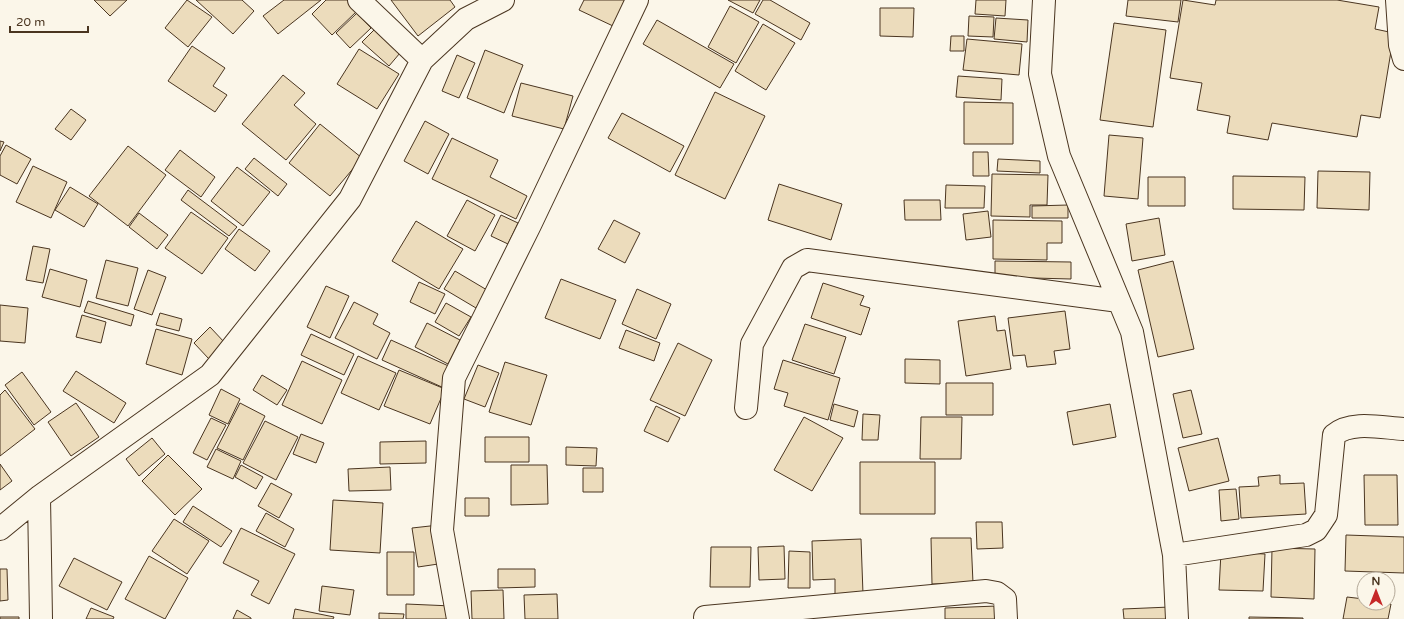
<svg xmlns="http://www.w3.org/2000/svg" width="1404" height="619" font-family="'Varela Round',sans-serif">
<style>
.building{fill:#ecdcbc;stroke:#4a3520}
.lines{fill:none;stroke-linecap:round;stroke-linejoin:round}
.street-casing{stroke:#4a3520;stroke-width:24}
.street{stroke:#fbf6e9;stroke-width:22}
</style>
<rect width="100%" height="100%" fill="#fbf6e9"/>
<!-- building -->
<path class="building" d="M94,0H127L110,16Z
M187,0L212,17L188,47L165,28Z
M196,0H242L254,11L233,34Z
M284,0H321L278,34L263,16Z
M326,0H347L357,11L332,35L312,14Z
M391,0H450L455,7L418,36Z
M584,0H626L613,26L579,10Z
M728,0H760L753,13Z
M763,0H770L810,23L801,40L755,14Z
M976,0H1006L1005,16L975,14Z
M1128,0H1181L1178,22L1126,16Z
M1183,0L1215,5L1216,0H1337L1379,7L1375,29L1394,33L1380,118L1361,115L1357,137L1272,123L1268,140L1227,133L1230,116L1197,110L1202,83L1170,78Z
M730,6L759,22L736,63L708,47Z
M880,8H914L913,37L880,36Z
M357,13L371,28L350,48L336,33Z
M969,16L994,17L993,37L968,36Z
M996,18L1028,20L1027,42L994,39Z
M657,20L734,64L720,88L643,44Z
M1114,23L1166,30L1153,127L1100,120Z
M763,24L795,43L766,90L735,71Z
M374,30L400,53L389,66L362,42Z
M951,36H964V51H950Z
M967,39L1022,44L1019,75L963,70Z
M192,46L225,68L213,86L227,95L215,112L168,81Z
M359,49L399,74L377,109L337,84Z
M485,50L523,65L504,113L467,98Z
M457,55L475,63L459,98L442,91Z
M283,75L305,93L294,105L316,124L286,160L242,124Z
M958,76L1002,79L1001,100L956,97Z
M521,83L573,96L564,129L512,116Z
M715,92L765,116L725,199L675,175Z
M964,102L1013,103V144H964Z
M71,109L86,120L71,140L55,129Z
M622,113L684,146L670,172L608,138Z
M425,121L449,134L428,174L404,161Z
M320,124L362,158L330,196L289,163Z
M1109,135L1143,138L1138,199L1104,196Z
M452,138L498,160L490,177L527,196L516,219L432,179Z
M0,141L4,142L0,151Z
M6,145L31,159L17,184L0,175V156Z
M128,146L166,175L128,226L89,196Z
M180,150L215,177L201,197L165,170Z
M973,152H988L989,176H973Z
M254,158L287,184L278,196L245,169Z
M998,159L1040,161V173L997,171Z
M33,166L67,182L51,218L16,202Z
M237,167L270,192L243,226L211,201Z
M1318,171L1370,172L1369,210L1317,208Z
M992,174L1048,175L1047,205H1030V217L991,216Z
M1233,176L1305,177L1304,210L1233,209Z
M1148,177H1185V206H1148Z
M779,184L842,204L831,240L768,220Z
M946,185L985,186L984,208H945Z
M70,187L98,204L84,227L55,210Z
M188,190L237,227L229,236L181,200Z
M467,200L495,215L475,251L447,236Z
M904,200H940L941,220H905Z
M1068,205V218H1032V206Z
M988,211L991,237L966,240L963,214Z
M191,212L228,238L202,274L165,248Z
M139,213L168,235L157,249L129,227Z
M501,215L518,223L508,244L491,236Z
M1159,218L1165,255L1132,261L1126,224Z
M614,220L640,233L625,263L598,249Z
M993,220L1062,221V243H1047V260L993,259Z
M416,221L463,249L439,289L392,261Z
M239,229L270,251L255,271L225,249Z
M33,246L50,249L43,283L26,280Z
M106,260L138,268L128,306L96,298Z
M995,261L1071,262V279L995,277Z
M1173,261L1194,349L1158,357L1138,270Z
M50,269L87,280L80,307L42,297Z
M148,270L166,277L152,315L134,309Z
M455,271L487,290L476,308L444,289Z
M561,279L616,300L600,339L545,318Z
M419,282L445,294L435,314L410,302Z
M823,283L864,296L860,305L870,308L861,335L811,318Z
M326,286L349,296L330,338L307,327Z
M637,289L671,304L656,339L622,324Z
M88,301L134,315L131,326L84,312Z
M354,302L378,314L373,324L390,333L377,359L335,338Z
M446,303L471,317L459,336L435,322Z
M0,305L28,308L25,343L0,341Z
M1065,311L1070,349L1054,351L1056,364L1027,367L1025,355L1013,356L1008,318Z
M160,313L182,319L179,331L156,325Z
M82,315L106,322L101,343L76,337Z
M995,316L997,331L1005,330L1011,369L966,376L958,321Z
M427,323L460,340L448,364L415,347Z
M805,324L846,337L834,374L792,360Z
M210,327L225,343L209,359L194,343Z
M156,329L192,339L182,375L146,364Z
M626,330L660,343L654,361L619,348Z
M311,334L354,354L344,375L301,355Z
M391,340L453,368L444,388L382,360Z
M678,343L712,360L685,416L650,400Z
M358,356L396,373L379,410L341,393Z
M905,359L940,360V384L905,383Z
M783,360L840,378L828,420L784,406L788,393L774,389Z
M302,361L342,380L322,424L282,405Z
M505,362L547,375L531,425L489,412Z
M478,365L499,373L485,407L464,399Z
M399,370L445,389L430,424L384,406Z
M76,371L126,403L114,423L63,391Z
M22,372L51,412L34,425L5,385Z
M262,375L287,390L277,405L253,390Z
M946,383H993V415H946Z
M221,389L240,399L228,424L209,415Z
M5,390L35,429L0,456V395Z
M1191,390L1202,434L1183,438L1173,394Z
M76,403L99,437L71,456L48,422Z
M240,403L265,416L243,460L217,448Z
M834,404L858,411L854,427L830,420Z
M1110,404L1116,437L1073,445L1067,412Z
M656,406L680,418L668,442L644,431Z
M863,414L880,415L878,440H862Z
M804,417L843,438L812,491L774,470Z
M921,417H962L961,459H920Z
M211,418L226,425L207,460L193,453Z
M265,421L298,437L276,480L243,463Z
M301,434L324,443L316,463L293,454Z
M485,437H529V462H485Z
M152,438L165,454L139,476L126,459Z
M1218,438L1229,481L1189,491L1178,448Z
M426,441V463L380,464V442Z
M566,447L597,448L596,466L566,465Z
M216,449L241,461L233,479L207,467Z
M168,455L202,489L175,515L142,481Z
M860,462H935V514H860Z
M0,464L12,481L0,490Z
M241,465L263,477L256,489L235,477Z
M511,465H547L548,504L511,505Z
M390,467L391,490L349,491L348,469Z
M583,468H603V492H583Z
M1280,475V484L1304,483L1306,514L1241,518L1239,487L1259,486L1258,477Z
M1364,475H1397L1398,525H1365Z
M271,483L292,494L279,518L258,506Z
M1236,489L1239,519L1221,521L1219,490Z
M465,498H489V516H465Z
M333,500L383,503L380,553L330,550Z
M193,506L232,531L221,547L183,522Z
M266,513L294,529L285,547L256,531Z
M174,519L209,541L187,574L152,551Z
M976,522H1002L1003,548L977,549Z
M439,525L445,563L418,567L412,528Z
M241,528L295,554L269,604L251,595L259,581L223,563Z
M1346,535L1404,537V573L1345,571Z
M931,538H971L973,583L932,584Z
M861,539L863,594L835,595V579L813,580L812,541Z
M784,546L785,579L759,580L758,547Z
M711,547H751L750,587H710Z
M1272,548L1315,549L1314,599L1271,597Z
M789,551L810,552V588H788Z
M387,552H414V595H387Z
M1221,552L1265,554L1263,591L1219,590Z
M149,556L188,578L165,619L125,599Z
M74,558L122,582L107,610L59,586Z
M0,569H7L8,600L0,601Z
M498,569H535V587L498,588Z
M322,586L354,590L350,615L319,611Z
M503,590L504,619H472L471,591Z
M557,594L558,619H525L524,595Z
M1347,597L1364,599V603L1391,604L1388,619H1343Z
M406,604L452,606V619H406Z
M997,606L998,619H945V608Z
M1170,607L1171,619H1124L1123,609Z
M91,608L114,617L113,619H86Z
M295,609L334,617L333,619H293Z
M237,610L251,618V619H233Z
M379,613L404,614L403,619H379Z
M0,617H19V619H0Z
M1249,617L1303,618V619H1249Z"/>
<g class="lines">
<!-- street casing -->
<g class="street-casing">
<path id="street" d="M359,0L422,60
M1044,0L1040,74L1059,156L1132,332L1174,555L1177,619
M1397,0L1400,45L1404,59
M746,408L752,344L793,268L807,260L1119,301
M39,497L41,619
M0,529L39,497L210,375L350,199L422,60L466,19L503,0
M1174,555L1306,535L1316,530L1326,515L1334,435C1351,420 1383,428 1404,429
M705,617L986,591L997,593L1005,599L1006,619
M458,619L442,530L454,378L530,225L637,0"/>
</g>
<!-- street -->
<use href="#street" class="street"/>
</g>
<!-- north arrow -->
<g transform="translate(1376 591)"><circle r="19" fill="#fbf6e9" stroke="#b4a999"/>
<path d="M0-3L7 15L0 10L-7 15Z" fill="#c62828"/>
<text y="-6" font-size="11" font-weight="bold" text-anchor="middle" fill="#4a3520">N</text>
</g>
<!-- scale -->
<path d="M10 26v6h78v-6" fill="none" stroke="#4a3520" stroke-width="2"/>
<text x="16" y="26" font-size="12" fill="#4a3520" stroke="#fbf6e9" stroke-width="3" paint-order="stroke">20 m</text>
</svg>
